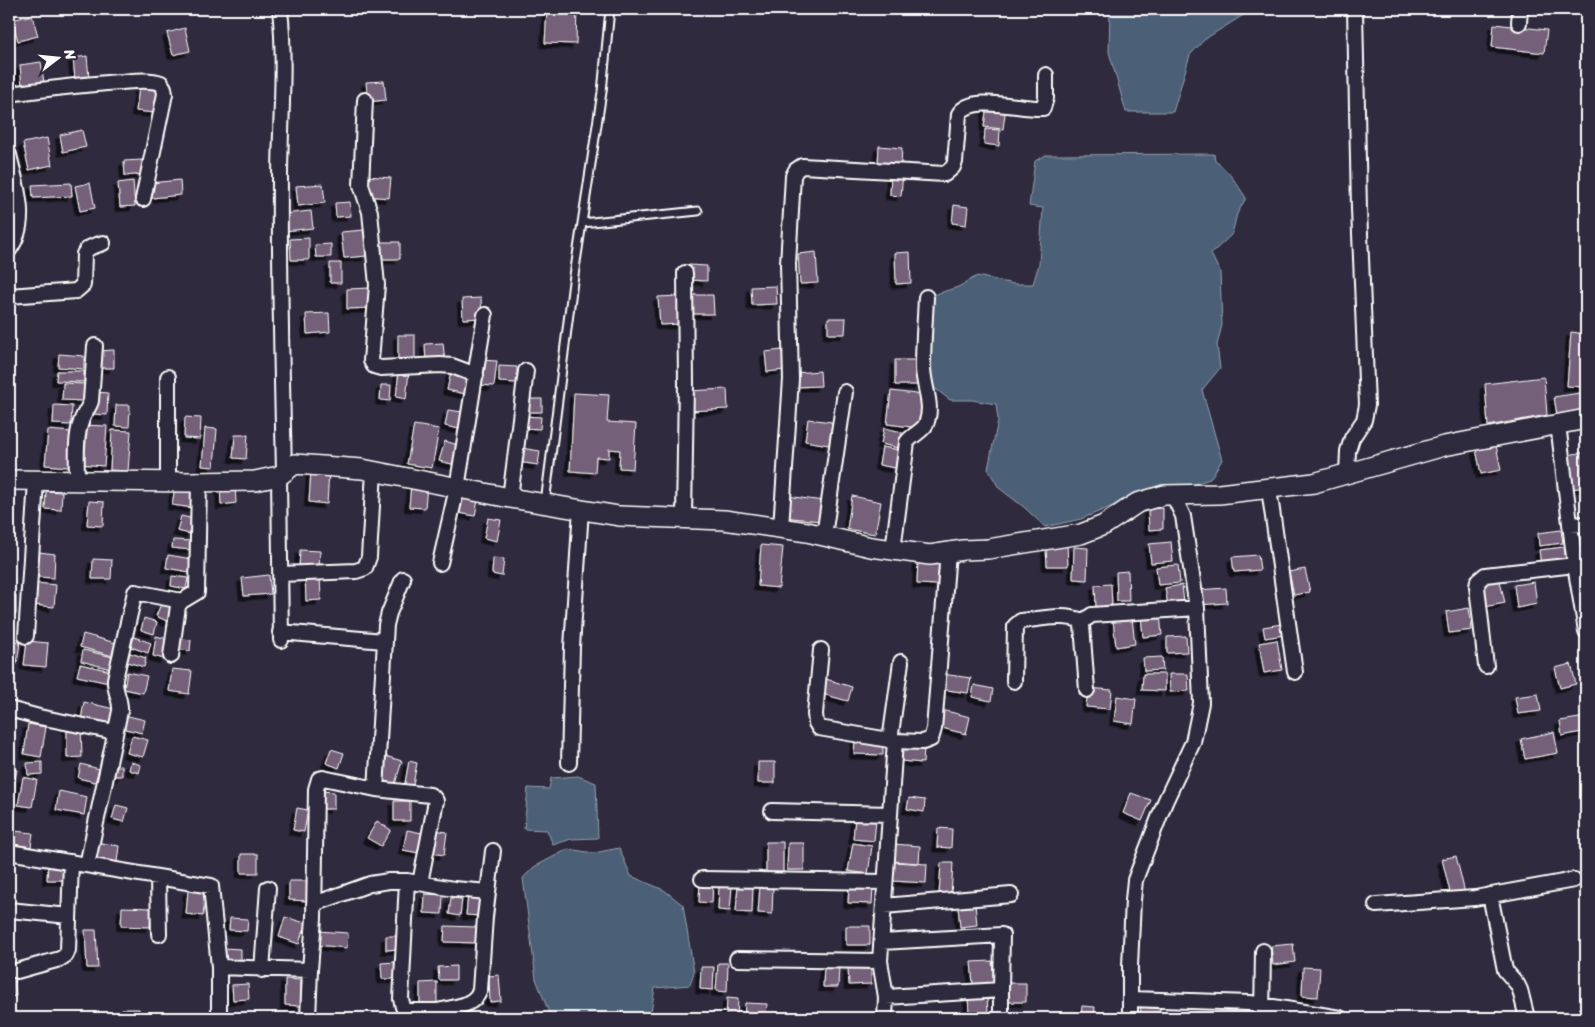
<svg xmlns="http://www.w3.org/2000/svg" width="1595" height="1027" font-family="Sriracha,sans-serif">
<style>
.water{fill:#4c6077;stroke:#94a0ad}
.building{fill:#746179;stroke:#fff;filter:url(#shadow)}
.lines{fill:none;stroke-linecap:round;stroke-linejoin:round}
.lane-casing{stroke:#fff;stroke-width:11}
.street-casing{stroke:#fff;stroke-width:18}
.secondary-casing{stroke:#fff;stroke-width:22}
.lane{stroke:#2f2a3d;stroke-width:7}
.street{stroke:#2f2a3d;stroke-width:14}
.secondary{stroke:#2f2a3d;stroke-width:19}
</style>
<defs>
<filter id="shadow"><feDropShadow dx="-4.5" dy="4.5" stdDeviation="0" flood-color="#0009"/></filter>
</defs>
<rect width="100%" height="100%" fill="#2f2a3d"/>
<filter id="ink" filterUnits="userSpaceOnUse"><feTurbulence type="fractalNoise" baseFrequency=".02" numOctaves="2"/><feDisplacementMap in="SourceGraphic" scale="10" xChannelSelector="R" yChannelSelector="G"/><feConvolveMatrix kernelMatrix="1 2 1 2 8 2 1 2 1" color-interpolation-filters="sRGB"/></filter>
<g filter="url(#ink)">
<!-- water -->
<path class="water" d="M1110,9H1253L1205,39L1190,55L1173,112H1126L1109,52Z
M1214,154L1215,161C1229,170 1237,184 1246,198L1237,214L1232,234L1211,254L1220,272L1222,325L1217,345L1220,368L1202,390L1222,460L1210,479L1171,492L1142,494L1081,519L1045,527L1025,508L999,488L988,469L998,420L996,404L972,400H950L933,387L926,373L930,296L958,287L977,276L1014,284H1033L1039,264L1043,208L1029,206L1035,161L1046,155Z
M578,776L596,783L598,838L571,839L553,845L547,830L524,829L528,788L549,789L551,778Z
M619,848L631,876L664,890L683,905L694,973L690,985L655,988L650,1018H551L536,979L523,878L534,867L568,849L594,853Z"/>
<!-- building -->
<path class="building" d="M547,9H577L576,44L545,43Z
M32,15L38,36L18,41L12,20Z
M1494,24L1547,30L1544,53L1492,47Z
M185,28L190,51L173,55L167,33Z
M87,56L89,78L75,79L73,58Z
M41,62L44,83L22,86L20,65Z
M384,81L386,100L368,102L366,82Z
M139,88L157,90L155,113L136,111Z
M987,104L1006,107L1003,129L984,127Z
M985,129L1000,130L999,146L984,144Z
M82,130L86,147L63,152L60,135Z
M47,138L52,165L29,170L23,143Z
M879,146L902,148L901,165L878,164Z
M142,160L143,174L125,176L124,161Z
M891,173H903L901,196L890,195Z
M368,176L391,178L389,198L366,196Z
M180,180L181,195L152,198L151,183Z
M133,181L135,206L120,207L118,183Z
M71,183L72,196L33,198L32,185Z
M90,183L95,208L80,211L75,186Z
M323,184L325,203L298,206L296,186Z
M350,202L351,216L336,217L335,203Z
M954,205L968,207L966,225L952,223Z
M311,211L313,228L285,231L283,214Z
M364,230L367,256L344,258L341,232Z
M309,238V260H291L290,239Z
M380,242H400V259H380Z
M331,244V257H316L315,245Z
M816,252L818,283L800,284L798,254Z
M910,252L911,283L896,284L895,253Z
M330,263H341V283H330Z
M689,265L707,266V281L689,280Z
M776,286L777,304L752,305L751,287Z
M371,288L372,308L347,309V289Z
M688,295H713L714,314H688Z
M678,296L680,324L660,325L658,297Z
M481,298L482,318L463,319L462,299Z
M9,309L13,310L12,327H9Z
M329,313L330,332L307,334L306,314Z
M828,318H846L845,334H828Z
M1571,332L1586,334L1585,387L1567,386Z
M398,335H415V361H398Z
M443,343L445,362L426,364L425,344Z
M114,350V368H99L98,351Z
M782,350L784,370L767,372L765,352Z
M59,354L84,356V369L58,367Z
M480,360L497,361L494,386L478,385Z
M895,360H919V385H895Z
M499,366L517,367V383L499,382Z
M57,371H84V382L56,381Z
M399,371L409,372L406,399L396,397Z
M820,371L821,386L796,387L795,373Z
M451,372L469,376L466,394L447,390Z
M1544,377L1547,415L1488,426L1485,384Z
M63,383L85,384L83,401L62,400Z
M381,385H391L390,401L380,400Z
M727,389L728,409L689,411L688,391Z
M891,391L924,395L920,428L887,424Z
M95,392L108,393L107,415L93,414Z
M1586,392V410L1557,415L1554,397Z
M574,393L609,395L607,422L636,424L633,469L619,468L620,450L609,449V458L596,457L595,473L570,471Z
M527,399H542V412H527Z
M54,405L72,406L71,425L53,424Z
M116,405H130L129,427L115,426Z
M448,410L463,412L460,429L445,426Z
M524,416L541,417L540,429L523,428Z
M185,417L201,418L200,439L184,438Z
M808,419L832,422L829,445L805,441Z
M81,425L107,426L104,466L79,464Z
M414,425L439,429L432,468L407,464Z
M205,428L217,429L214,467L202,466Z
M884,428L902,432L899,448L881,444Z
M48,430L71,432L69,467L45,465Z
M112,430L131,431L128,471L110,470Z
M235,435H248L246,459L233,458Z
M445,441L461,446L456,465L439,461Z
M1496,445L1501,470L1481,474L1476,449Z
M882,447L899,450L895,468L879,465Z
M521,448L540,451L538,465L518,462Z
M1586,452V487L1572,489L1567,455Z
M311,470L329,472L327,504L309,502Z
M411,484L427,485L425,508L409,507Z
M235,485L236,503L221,505L220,486Z
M175,487L195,490L193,508L172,505Z
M46,491L62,492L61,510L45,509Z
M457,496L478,500L475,516L454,512Z
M787,496L823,501L820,521L784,517Z
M852,496L881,502L875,534L847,529Z
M89,501L104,502L103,526L87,525Z
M1163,508V529L1149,530L1148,509Z
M181,516L194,519L190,534L177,531Z
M488,518L501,520L497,541L484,538Z
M1561,530L1563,543L1539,546L1538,533Z
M1586,531V554L1576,556L1573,533Z
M173,540L192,541L191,550L172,548Z
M1171,542L1173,561L1151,563L1149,544Z
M761,545L783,547L779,588L758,586Z
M1067,546L1068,566H1047L1046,548Z
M1074,547L1088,548L1087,580L1073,579Z
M1564,547L1566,562L1541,565L1539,550Z
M300,550L320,551L319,570L299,569Z
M39,552L55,554L54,578L37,577Z
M168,555L192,559L190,572L166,568Z
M1258,555L1260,570L1234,572L1232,557Z
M493,558L504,559L502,576L492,574Z
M93,559L112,560L111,579H92Z
M918,559L939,560L938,585L917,584Z
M1178,565L1180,583L1158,585L1156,567Z
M1305,569L1310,592L1294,595L1289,572Z
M1128,571L1129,601H1117L1116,572Z
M305,574H320L321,600L306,601Z
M269,575L271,594L244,596L242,578Z
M172,576L188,578L186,589L171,586Z
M1499,577L1505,603L1484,607L1479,581Z
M1534,582L1537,604L1517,608L1514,585Z
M36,583L56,585L54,607L34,605Z
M1111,584L1112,607L1096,608L1095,585Z
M1182,585L1184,603L1168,605L1165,588Z
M1226,588L1227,603L1198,605L1197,590Z
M9,595H16V614H9Z
M161,604L174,609L169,622L156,616Z
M1469,608L1472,630L1449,633L1446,612Z
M1160,614L1162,635L1143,637L1141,615Z
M144,618L157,622L154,634L141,630Z
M1132,618L1135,644L1116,647L1113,620Z
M1282,624L1284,635L1265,638L1263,627Z
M83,634L116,643L113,656L80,647Z
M156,636L168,639L164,659L153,656Z
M1186,636L1187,652L1167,653V637Z
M134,637L151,643L148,653L131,647Z
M176,638L191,640L190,651L175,649Z
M9,640L20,642L17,664L9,663Z
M1277,640L1282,670L1264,673L1259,643Z
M27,641L48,643L46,667L24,665Z
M83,650L113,657L111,669L81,661Z
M130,653L146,658L144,667L127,662Z
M1162,657L1163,670L1144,671L1143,658Z
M80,664L111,671L109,683L77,676Z
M1571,664L1576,684L1560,688L1555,668Z
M172,669L192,671L189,694L169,691Z
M127,672L147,676L143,693L124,689Z
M942,674L971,678L968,693L940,689Z
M1143,674H1165V691L1142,690Z
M1169,674H1188L1189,691L1170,692Z
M826,679L852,687L848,701L822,694Z
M974,685L993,689L991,701L972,697Z
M1088,688L1112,690L1110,709L1086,707Z
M1538,694L1541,711L1518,714L1515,697Z
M1117,696L1136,699L1133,724L1114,721Z
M84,702L114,709L110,726L81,720Z
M942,710L970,717L966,734L938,727Z
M124,715L145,720L142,733L121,728Z
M1586,717V731L1562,736L1560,721Z
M28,724L46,727L41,757L24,754Z
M81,725L82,757L67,758V726Z
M1554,732L1558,753L1525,759L1521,739Z
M132,736L148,740L143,757L127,753Z
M855,739H883V755L854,754Z
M901,747L924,749L923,763L900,761Z
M331,749L344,753L339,768L326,763Z
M385,756L402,761L395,784L378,779Z
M409,761L417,763L412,790L404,788Z
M42,762V774L28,775L27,763Z
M131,762L141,765L139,773L129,770Z
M758,762H775V783H758Z
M81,764L99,769L95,782L78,778Z
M109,766H122V776H109Z
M9,768L17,770L12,795H9Z
M23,777L37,780L32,807L18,805Z
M59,791L87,797L84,815L56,810Z
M320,791L334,792V809H320Z
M1131,793L1151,800L1142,821L1123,813Z
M909,798L925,800L924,812L907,809Z
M9,801L12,802L9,817Z
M394,801H410V821H394Z
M116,805L128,808L124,822L112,819Z
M297,808L308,810L304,832L293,830Z
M855,818L876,820L874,841L853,839Z
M377,821L391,830L381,846L367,838Z
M938,828L952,829L951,848L937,847Z
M407,830L422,833L419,853L403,850Z
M434,830L447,832L444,855L431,853Z
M14,831L33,833L31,847L12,844Z
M96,842L119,846L117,862L93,858Z
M766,842H783V873L766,872Z
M788,843H804V870H787Z
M853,843L872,846L868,874L848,871Z
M893,844L920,846L919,863L892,861Z
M241,854H258V873H241Z
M1456,856L1465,893L1451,896L1442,859Z
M894,862L927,864L926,883L892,881Z
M941,863H953L951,896L939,895Z
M48,864L66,865V880H47Z
M289,881H311L310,901L289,900Z
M700,881L713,882L712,903L699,902Z
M719,885L732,886L730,911L718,910Z
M738,885L753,886L752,913L736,912Z
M760,886L773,887L772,914L758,913Z
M849,886L873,887L872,904L848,903Z
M188,890L206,892L203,916L186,914Z
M425,894L443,895L442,914L424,913Z
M468,894L482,895L480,916L466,915Z
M451,898L462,899L460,916L449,914Z
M975,904L977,925L960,927L958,906Z
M122,907L151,908L150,927L121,926Z
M285,917L305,923L299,944L279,937Z
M230,918L248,919L247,931L229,930Z
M445,926L477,927V943L444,942Z
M846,926H870V945H846Z
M85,930H96L98,968H87Z
M318,931L348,933L347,948L317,945Z
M386,936H399V949L386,950Z
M1293,944L1295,962L1273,965L1271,946Z
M223,948L241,949V963L222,962Z
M992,961L994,983L973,984L971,962Z
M397,962V979H382L381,963Z
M718,963H728L727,992L716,991Z
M824,965L839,966L838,987H823Z
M456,966V980H439L438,967Z
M701,967H714L713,990L700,989Z
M1303,967L1320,968L1318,997L1302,996Z
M848,968H871V984L849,985Z
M14,974L16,996L9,997V975Z
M499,975L501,1001L490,1002L489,976Z
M285,979L301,980V1006L285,1005Z
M437,982V1003H420V983Z
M1006,983H1026V1002H1007Z
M248,984L249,999L233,1000L232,985Z
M987,994L988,1013H969L968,995Z
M727,998L738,999L737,1018H726Z
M745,1003L767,1004L766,1018H744Z
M1082,1006L1095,1007L1094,1018H1081Z
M1141,1007L1160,1009V1018H1140Z
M122,1009H139V1018H121Z
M158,1013L159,1018H143V1015Z
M845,1014L871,1015V1018H845Z
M301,1015V1018H283V1016Z"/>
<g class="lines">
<!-- lane casing -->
<g class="lane-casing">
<path id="lane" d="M582,223L698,211
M545,503L573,282L602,92L610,9"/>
</g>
<!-- street casing -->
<g class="street-casing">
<path id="street" d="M280,9C286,65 280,123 280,180C279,277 282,375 284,472
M1519,23L1520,9
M9,94C47,89 84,84 122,82C135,81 149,79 161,83L164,88L165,94L143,199
M365,100L361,185L370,212L377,285L371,361L374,366L381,368L440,365L452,366L476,375
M9,155C16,185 30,222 9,250
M9,296L76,291L83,285L84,254C88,246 95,246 103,243
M1558,424L1575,565L1586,631
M1347,474L1348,451L1352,438L1364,420L1367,405L1359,209L1355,9
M279,476L281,640
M77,481C77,463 75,438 81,422C83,414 89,408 91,401L95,346
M168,482V377
M1269,489L1295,672
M510,498L526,371
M684,518L686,383L685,273
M1570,525L1586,524
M781,528L791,379L788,264L793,176L796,170L802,166L945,174L953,167L955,162L959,114C972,93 1022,110 1043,108L1046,98V75
M824,536L845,392
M893,550L907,442C912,435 923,431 926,424C934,405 923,386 923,367C923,344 925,321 926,297
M440,563L457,488L485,315
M280,574L356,571L365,568L369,557L374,471
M280,632L384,641
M26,636L36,481
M821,650L815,714L816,723L819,728L895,741
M171,656L178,606L182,601L197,592L199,482
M1486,666L1477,587L1478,581L1485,575L1575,565
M1014,681L1015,626L1021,621C1041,619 1063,613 1083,621
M1087,690L1082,625L1083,621L1092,615L1197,608
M9,709L39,717L115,732
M890,741L901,662
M569,763L572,647L581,509
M376,789L386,625L389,613L403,579
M772,811L890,814
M9,852L211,886L219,967L310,970L314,918L316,789L319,779L323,778L376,789L430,795L433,797L436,801L420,883
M87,865L120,711C121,699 114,691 115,679L135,592L182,601
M158,877L159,934
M702,879L885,882
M407,881L401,999L403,1007L407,1011H438L443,1014V1017
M1490,895L1505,970L1517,984L1520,990L1527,1018
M314,904L370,884L389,881H407L454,889L488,892
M1376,905L1475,898L1574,880
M884,906L1011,895
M9,910L69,916
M882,942L1002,935L1001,990L886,997
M737,959L880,961
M219,967V1018
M262,970L268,888
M17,971L60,959L66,955L68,950L71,862
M1001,990V1018
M1131,999L1250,1003L1340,1018
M438,1011C453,1007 474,1007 480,990L485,917L493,851
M308,1018L310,970
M885,1018L886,997L880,961L895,741L923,742L931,739L934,729L948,552
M1130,1018V966L1133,900L1135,880L1165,802L1193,742L1201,703L1197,608L1183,516L1173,495
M1262,1018L1263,951"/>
</g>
<!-- secondary casing -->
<g class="secondary-casing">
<path id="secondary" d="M9,480L191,482L255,481L279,476L295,464L362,469L510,498L619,516L724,520L807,532L871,547L930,555L963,550L988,549L1081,534L1104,525L1137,503L1164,495L1219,494L1314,483L1444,446L1586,419"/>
</g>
<!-- lane -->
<use href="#lane" class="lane"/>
<!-- street -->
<use href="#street" class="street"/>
<!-- secondary -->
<use href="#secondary" class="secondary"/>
</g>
</g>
<!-- margin -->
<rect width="1595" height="1027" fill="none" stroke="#2f2a3d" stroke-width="30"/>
<rect x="15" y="15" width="1565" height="997" fill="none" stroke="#fff" stroke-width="2" filter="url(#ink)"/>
<!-- north arrow -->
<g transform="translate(58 58) rotate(74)" stroke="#2f2a3d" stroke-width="4" paint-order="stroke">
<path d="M0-4L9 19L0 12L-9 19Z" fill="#ffffff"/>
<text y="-8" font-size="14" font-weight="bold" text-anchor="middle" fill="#ffffff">N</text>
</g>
</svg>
